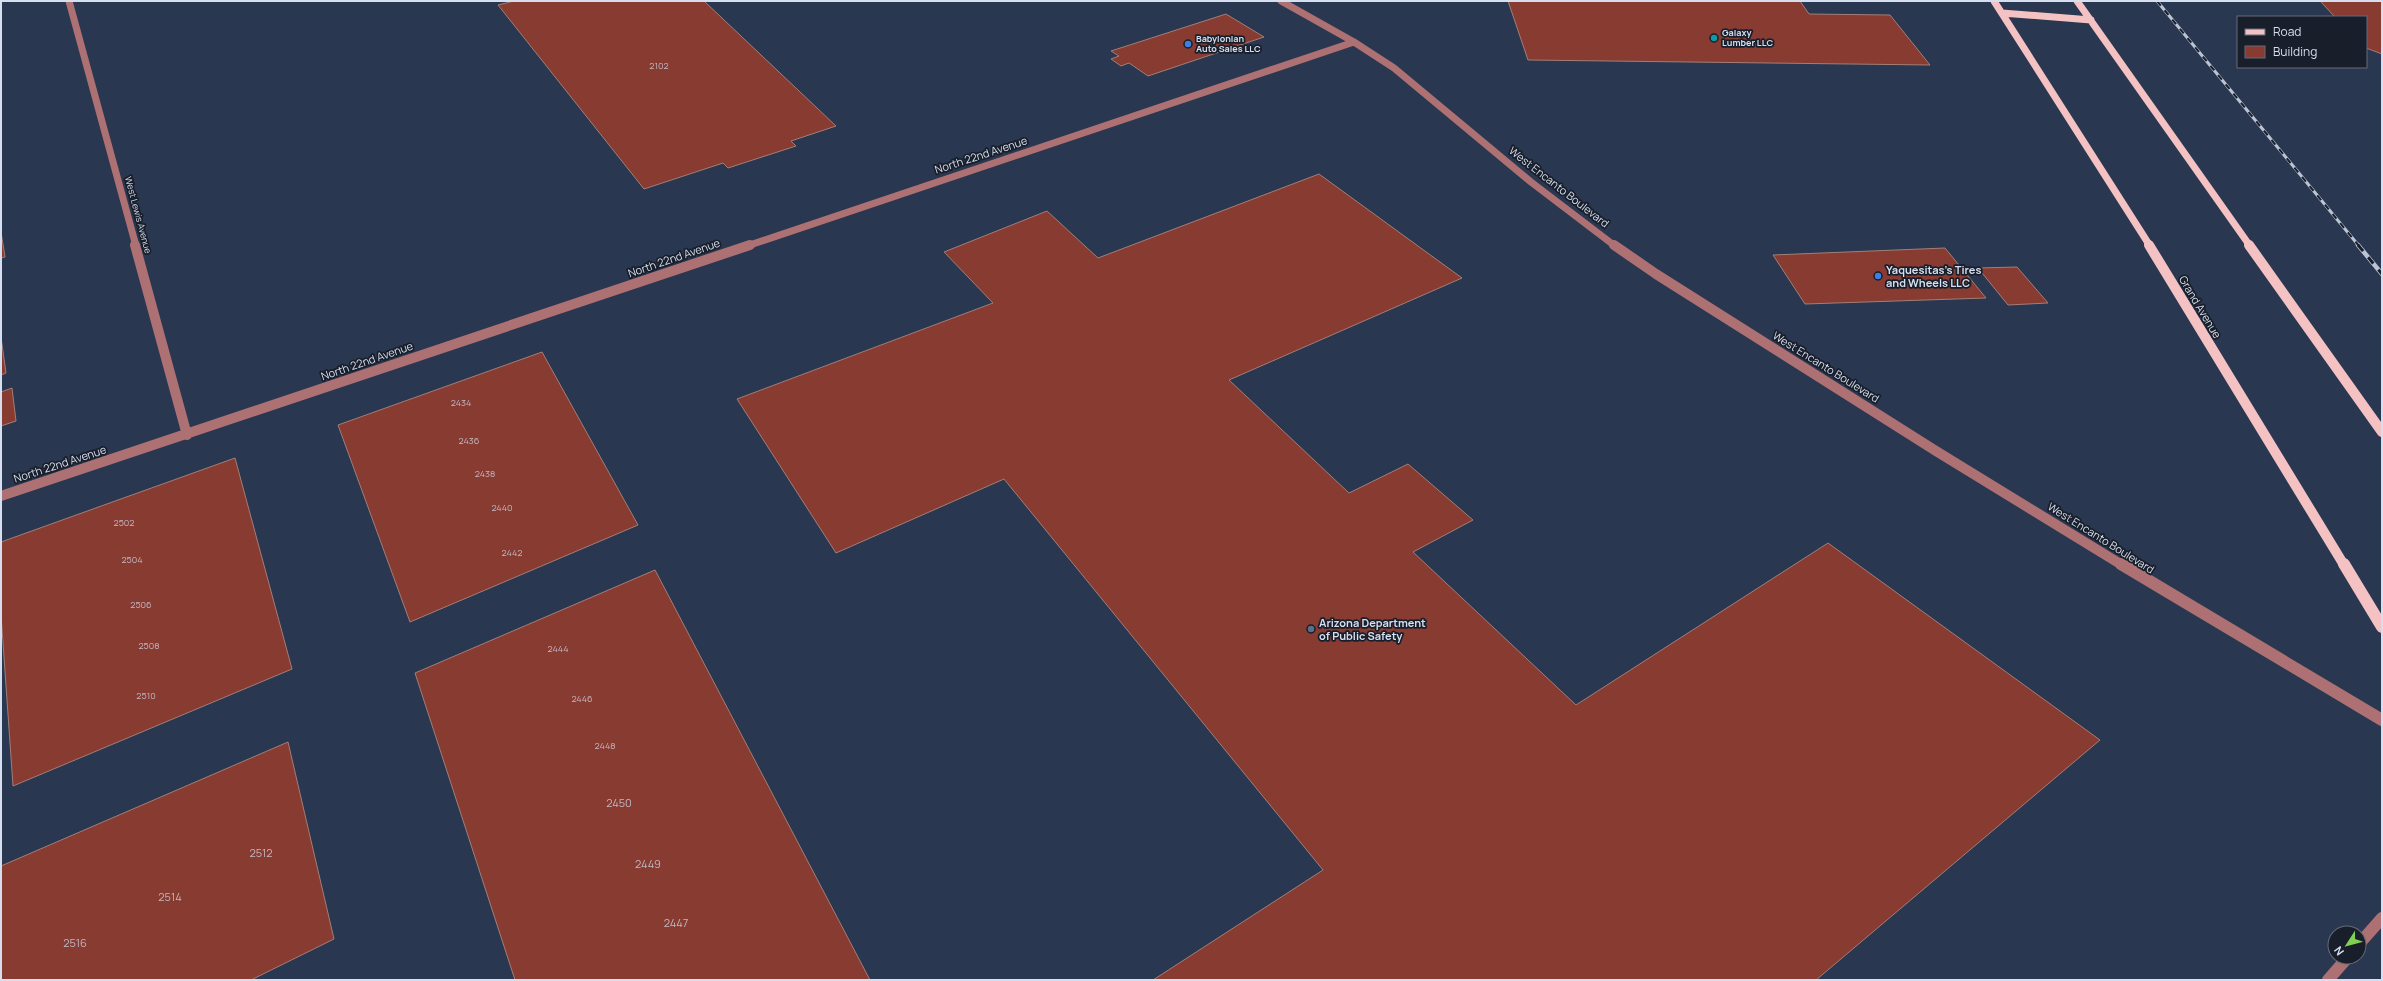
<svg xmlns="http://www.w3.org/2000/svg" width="2383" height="981" font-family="Manrope,sans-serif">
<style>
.building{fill:#883b31;stroke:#a37e78}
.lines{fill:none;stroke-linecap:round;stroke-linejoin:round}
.minor-far2{stroke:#ad7173;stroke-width:7}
.minor-far1{stroke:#ad7173;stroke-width:10}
.minor{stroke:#ad7173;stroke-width:12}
.major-far2{stroke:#f4c2c3;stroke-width:7}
.major-far1{stroke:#f4c2c3;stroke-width:10}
.major{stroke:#f4c2c3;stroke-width:12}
.rail-far1-casing{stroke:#bac4d5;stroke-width:3}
.rail-casing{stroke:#bac4d5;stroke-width:4.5}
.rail-far1{stroke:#181e2a;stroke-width:2;stroke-dasharray:6;stroke-linecap:butt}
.rail{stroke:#181e2a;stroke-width:3;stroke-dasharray:8;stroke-linecap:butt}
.culture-dot{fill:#0f9aa8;stroke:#181e2a;stroke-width:1.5}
.shop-dot{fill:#3f7fe0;stroke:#181e2a;stroke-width:1.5}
.service-dot{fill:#5c6f8a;stroke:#181e2a;stroke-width:1.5}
.labels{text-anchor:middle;stroke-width:3.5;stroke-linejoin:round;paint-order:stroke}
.far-poi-label{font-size:9px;font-weight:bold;fill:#d6dfef;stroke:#181e2a;text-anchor:start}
.number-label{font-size:9px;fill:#c2b6c0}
.far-street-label{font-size:9px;fill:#d6dfef;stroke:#181e2a}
.street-label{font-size:11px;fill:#d6dfef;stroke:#181e2a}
.poi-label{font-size:11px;font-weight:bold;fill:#d6dfef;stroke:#181e2a;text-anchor:start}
.near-number-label{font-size:11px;fill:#c2b6c0}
</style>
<rect width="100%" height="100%" fill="#2a3750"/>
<!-- building -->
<path class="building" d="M514,1H704L836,126L791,141L796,146L728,168L723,163L644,189L498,5Z
M1508,1H1800L1809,14L1890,15L1930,65L1528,60Z
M2320,1H2382V54L2366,48V17H2335Z
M1226,14L1264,37L1148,76L1129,63L1121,66L1111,59L1119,56L1111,51Z
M1319,174L1462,278L1229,380L1349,493L1408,464L1473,520L1413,552L1576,705L1828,543L2100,740L1816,980H1153L1323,870L1004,479L836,553L737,399L993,303L944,252L1047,211L1098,258Z
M1,232L5,257L1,258Z
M1945,248L1986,298L1805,304L1773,255Z
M2017,267L2048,303L2008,305L1978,268Z
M1,337L6,373L1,375Z
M542,352L638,525L410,622L338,425Z
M12,388L16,421L1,426V392Z
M235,458L292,669L13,786L1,614V542Z
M655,570L870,980H515L415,673Z
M288,742L334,939L251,980H1V866Z"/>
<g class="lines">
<!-- minor-far2 -->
<path class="minor-far2" d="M69,1L136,246
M1281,1L1354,42L1394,68L1531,182L1615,246
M747,246L1354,42"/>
<!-- minor-far1 -->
<path class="minor-far1" d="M135,245L187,435
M1614,245L1656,274L1936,451L2122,565
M1,496L750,245"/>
<!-- minor -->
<path class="minor" d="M2121,564L2382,720
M2359,944L2382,918
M2328,980L2348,957"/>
<!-- major-far2 -->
<path class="major-far2" d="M1994,1L2150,246
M2077,1L2250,246
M2002,13L2091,20"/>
<!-- major-far1 -->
<path class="major-far1" d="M2149,245L2344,565
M2249,245L2382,432"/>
<!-- major -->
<path class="major" d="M2344,564L2382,627"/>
<!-- rail-far1 casing -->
<g class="rail-far1-casing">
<path id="rail-far1" d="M2157,1L2359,246"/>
</g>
<!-- rail casing -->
<g class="rail-casing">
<path id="rail" d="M2358,245L2382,274"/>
</g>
<!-- rail-far1 -->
<use href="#rail-far1" class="rail-far1"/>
<!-- rail -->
<use href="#rail" class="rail"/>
</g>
<!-- markers -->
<circle class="culture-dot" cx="1714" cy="38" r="4"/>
<g class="shop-dot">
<circle cx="1188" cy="44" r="4"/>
<circle cx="1878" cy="276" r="4"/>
</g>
<circle class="service-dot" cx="1311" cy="629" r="4"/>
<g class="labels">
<!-- far-poi labels -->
<g class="far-poi-label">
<text x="1722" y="36">Galaxy<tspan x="1722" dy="10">Lumber LLC</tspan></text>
<text x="1196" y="42">Babylonian<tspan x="1196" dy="10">Auto Sales LLC</tspan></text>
</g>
<!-- number labels -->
<g class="number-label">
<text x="659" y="69">2102</text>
<text x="461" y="406">2434</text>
<text x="469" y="444">2436</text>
<text x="485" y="477">2438</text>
<text x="502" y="511">2440</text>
<text x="124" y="526">2502</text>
<text x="512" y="556">2442</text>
<text x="132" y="563">2504</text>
<text x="141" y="608">2506</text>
<text x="149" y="649">2508</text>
<text x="558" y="652">2444</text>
<text x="146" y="699">2510</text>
<text x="582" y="702">2446</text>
<text x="605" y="749">2448</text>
</g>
<!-- far-street labels -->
<g class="far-street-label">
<text transform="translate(138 215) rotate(75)" y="3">West Lewis Avenue</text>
</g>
<!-- street labels -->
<g class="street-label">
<text transform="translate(981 155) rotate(-18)" y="4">North 22nd Avenue</text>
<text transform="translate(1559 187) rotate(38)" y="4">West Encanto Boulevard</text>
<text transform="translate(674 258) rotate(-19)" y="4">North 22nd Avenue</text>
<text transform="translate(2200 307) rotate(59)" y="4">Grand Avenue</text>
<text transform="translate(367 361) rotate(-19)" y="4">North 22nd Avenue</text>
<text transform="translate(1826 367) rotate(32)" y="4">West Encanto Boulevard</text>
<text transform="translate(60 464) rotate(-18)" y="4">North 22nd Avenue</text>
<text transform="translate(2101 538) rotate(32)" y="4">West Encanto Boulevard</text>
</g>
<!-- poi labels -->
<g class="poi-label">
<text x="1886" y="274">Yaquesitas's Tires<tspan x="1886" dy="13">and Wheels LLC</tspan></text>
<text x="1319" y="627">Arizona Department<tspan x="1319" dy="13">of Public Safety</tspan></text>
</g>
<!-- near-number labels -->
<g class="near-number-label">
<text x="619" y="807">2450</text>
<text x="261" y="857">2512</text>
<text x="648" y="868">2449</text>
<text x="170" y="901">2514</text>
<text x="676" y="927">2447</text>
<text x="75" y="947">2516</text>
</g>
</g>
<!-- border -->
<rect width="2383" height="981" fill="none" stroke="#d6dfef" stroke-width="4"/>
<!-- legend -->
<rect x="2237" y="16" width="130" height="52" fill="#181e2a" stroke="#646b79"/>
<rect x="2245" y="29" width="20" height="6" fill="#f4c2c3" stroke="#646b79"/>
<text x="2273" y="36" font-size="12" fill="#d6dfef">Road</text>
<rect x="2245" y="46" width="20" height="12" fill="#883b31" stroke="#646b79"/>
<text x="2273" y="56" font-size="12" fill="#d6dfef">Building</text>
<!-- north arrow -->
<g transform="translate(2347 945) rotate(234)"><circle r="19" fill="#181e2a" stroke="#646b79"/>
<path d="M0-3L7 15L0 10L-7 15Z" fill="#80d051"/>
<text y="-6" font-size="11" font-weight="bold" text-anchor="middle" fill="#d6dfef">N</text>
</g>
</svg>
